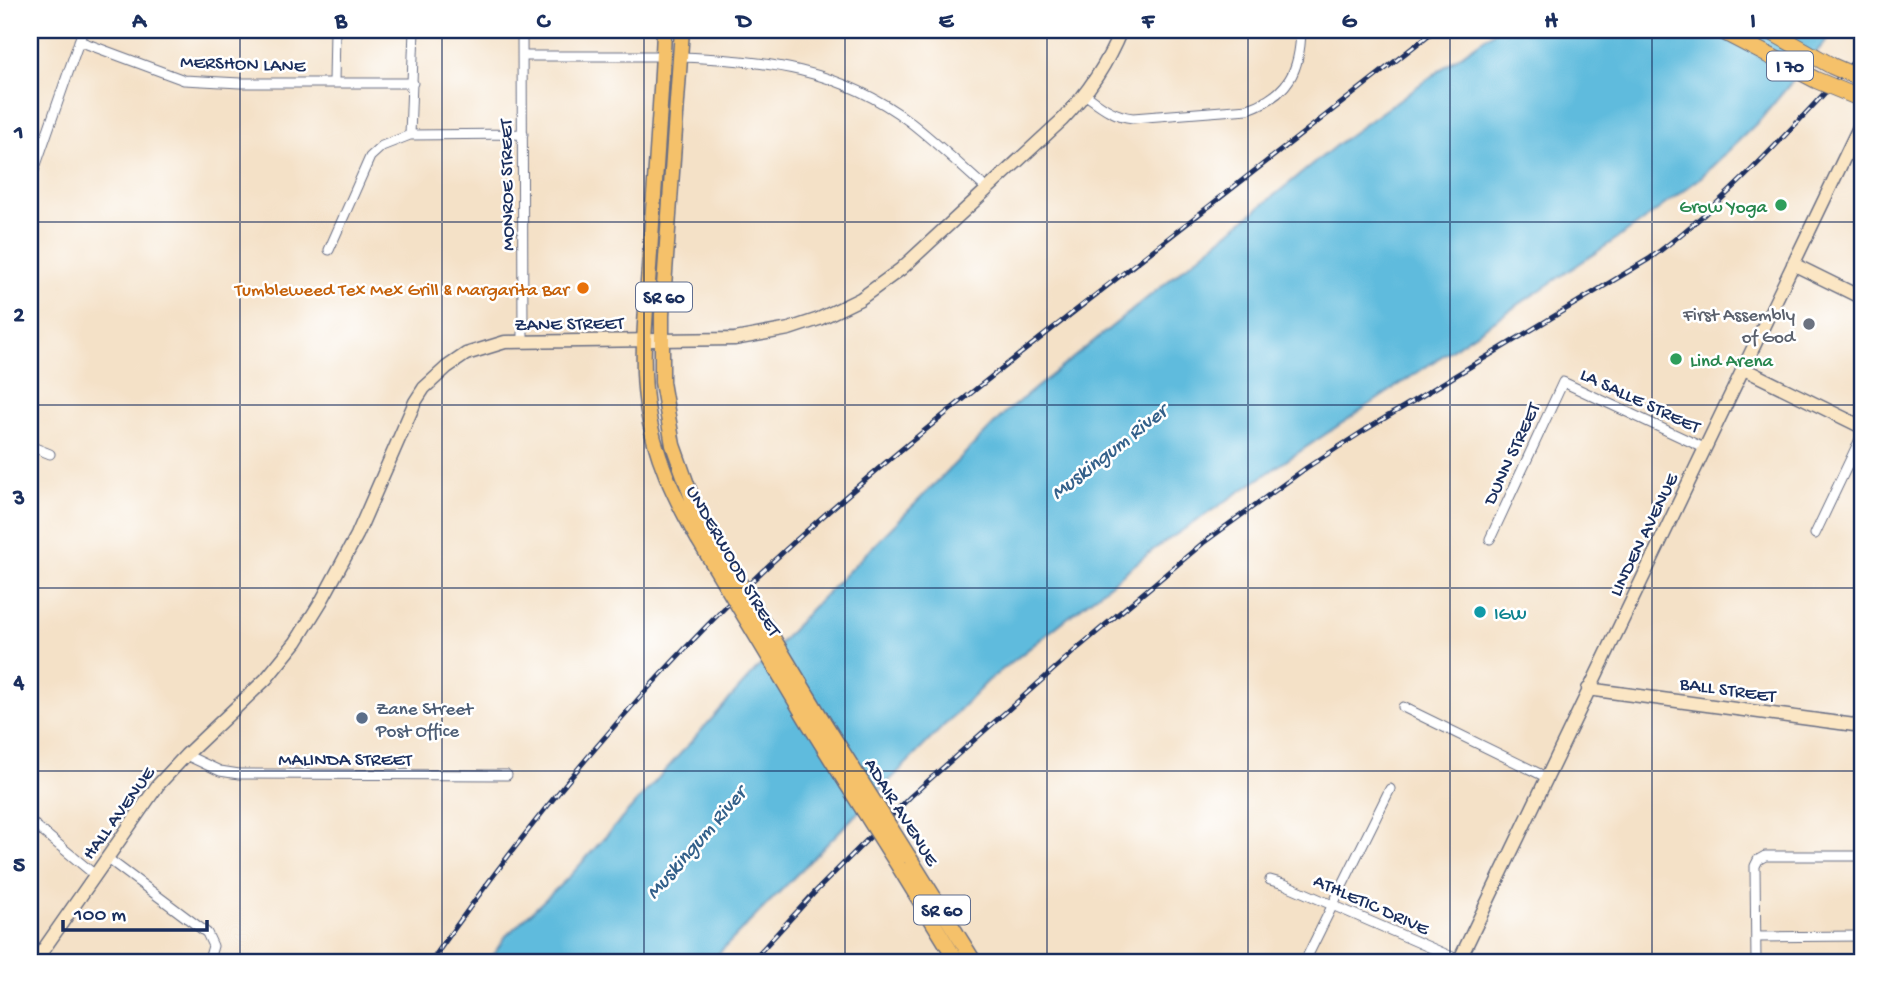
<svg xmlns="http://www.w3.org/2000/svg" width="1892" height="993" font-family="'Gochi Hand',sans-serif">
<style>
.water{fill:#5fbbdd;stroke:#3d759e;stroke-width:2}
.lines{fill:none;stroke-linecap:round;stroke-linejoin:round}
.street-casing{stroke:#676d83;stroke-width:11}
.secondary-casing{stroke:#676d83;stroke-width:15}
.primary-casing{stroke:#676d83;stroke-width:17}
.street{stroke:#fff;stroke-width:9}
.secondary{stroke:#fbe6c4;stroke-width:12}
.primary{stroke:#f5c16b;stroke-width:14}
.rail-casing{stroke:#1b2f5e;stroke-width:5}
.rail{stroke:#fff;stroke-width:2.5;stroke-dasharray:8;stroke-linecap:butt}
.primary-bridge-casing{stroke:#676d83;stroke-width:17;stroke-linecap:butt}
.highway-bridge-casing{stroke:#676d83;stroke-width:18;stroke-linecap:butt}
.primary-bridge{stroke:#f5c16b;stroke-width:14}
.highway-bridge{stroke:#f5c16b;stroke-width:16}
.grid{fill:none;stroke:#1b2f5e;stroke-width:2;stroke-opacity:0.55}
.leisure-dot{fill:#2e9e5b;stroke:#fff;stroke-width:2.5}
.food-dot{fill:#e8710a;stroke:#fff;stroke-width:2.5}
.worship-dot{fill:#6b7280;stroke:#fff;stroke-width:2.5}
.culture-dot{fill:#0f9aa8;stroke:#fff;stroke-width:2.5}
.service-dot{fill:#5c6f8a;stroke:#fff;stroke-width:2.5}
.labels{text-anchor:middle;stroke-width:5;stroke-linejoin:round;paint-order:stroke}
.shield{fill:#fff;stroke:#5f6d8e;stroke-width:2}
.shield-label{font-size:18px;font-weight:bold;fill:#1b2f5e}
.street-label{font-size:19px;fill:#1b2f5e;stroke:#fff}
.leisure-label{font-size:19px;fill:#27864d;stroke:#fff;text-anchor:end}
.food-label{font-size:19px;fill:#c56008;stroke:#fff;text-anchor:end}
.worship-label{font-size:19px;fill:#5b616d;stroke:#fff;text-anchor:end}
.culture-label{font-size:19px;fill:#0d838f;stroke:#fff;text-anchor:start}
.service-label{font-size:19px;fill:#4e5e75;stroke:#fff;text-anchor:start}
.water-label{font-size:21px;font-style:italic;fill:#33608a;stroke:#fff}
.neatline{fill:none;stroke:#1b2f5e;stroke-width:2.5}
.grid-label{font-size:23px;text-anchor:middle;font-weight:bold;fill:#1b2f5e}
</style>
<rect width="100%" height="100%" fill="#fff"/>
<filter id="ink" filterUnits="userSpaceOnUse"><feTurbulence type="fractalNoise" baseFrequency=".0143" numOctaves="2"/><feDisplacementMap in="SourceGraphic" scale="14" xChannelSelector="R" yChannelSelector="G"/><feConvolveMatrix kernelMatrix="1 2 1 2 8 2 1 2 1" color-interpolation-filters="sRGB"/></filter>
<filter id="wash" filterUnits="userSpaceOnUse"><feTurbulence type="fractalNoise" baseFrequency=".00686" numOctaves="4" result="noise"/><feDisplacementMap in="SourceGraphic" scale="28" xChannelSelector="R" yChannelSelector="G"/><feGaussianBlur stdDeviation="1.57" result="paint"/><feColorMatrix in="noise" values="0 0 0 0 0 0 0 0 0 0 0 0 0 0 0 0 0 1.4 0 .05"/><feComposite in="paint" operator="in"/></filter>
<g filter="url(#wash)">
<rect width="100%" height="100%" fill="#f4e1c7"/>
<!-- water -->
<path class="water" d="M1496,30H1835L1760,120L1699,179L1640,223L1153,550L988,681L720,952L711,963H488L505,937L570,876L810,610L1006,412L1344,139Z"/>
</g>
<g filter="url(#ink)">
<g class="lines">
<!-- street casing -->
<g class="street-casing">
<path id="street" d="M522,30L523,340
M79,41L184,80L240,83H413
M522,56H663
M681,57C764,60 841,69 910,122C937,143 962,167 987,189
M334,82L335,30
M1086,95C1101,106 1113,116 1133,118L1248,109C1289,95 1300,70 1301,30
M410,135L414,30
M30,182L83,30
M329,250L370,157L382,146L410,135L523,134
M30,446L50,454
M1815,534L1862,435
M1490,539L1563,382L1704,448
M1403,707L1546,777
M186,755L220,771L239,774L507,775
M30,821L95,875
M107,858L207,933L213,946L208,963
M1270,880L1284,884L1459,960
M1756,937L1862,936
M1304,963L1390,789
M1756,963L1755,866L1758,860L1765,856H1862"/>
</g>
<!-- secondary casing -->
<g class="secondary-casing">
<path id="secondary" d="M1793,264L1862,298
M1742,368L1862,427
M1588,689L1862,726
M34,963L158,785L186,755L266,679L296,642L322,600L357,535L415,402L424,388L447,367L466,354L505,342L735,339L789,329L819,319L860,299L901,269L1062,120C1088,93 1107,65 1121,30
M1458,963L1862,121"/>
</g>
<!-- primary casing -->
<g class="primary-casing">
<path id="primary" d="M664,30C661,109 654,189 649,268C646,314 640,361 647,406C654,455 674,497 698,539
M682,30L662,315V382L673,445L694,504L708,530
M909,857L975,963
M899,867L958,963"/>
</g>
<!-- street -->
<use href="#street" class="street"/>
<!-- secondary -->
<use href="#secondary" class="secondary"/>
<!-- primary -->
<use href="#primary" class="primary"/>
<!-- rail casing -->
<g class="rail-casing">
<path id="rail" d="M430,963C525,827 632,697 751,582C836,501 928,427 1020,354C1158,245 1297,138 1435,30
M750,963L816,891L911,796L1079,647L1203,543L1306,468L1365,430L1649,259C1729,201 1795,124 1862,53"/>
</g>
<!-- rail -->
<use href="#rail" class="rail"/>
<!-- primary-bridge casing -->
<g class="primary-bridge-casing">
<path id="primary-bridge" d="M708,530L820,716L909,857
M698,539L809,724L899,867"/>
</g>
<!-- highway-bridge casing -->
<g class="highway-bridge-casing">
<path id="highway-bridge" d="M1720,30L1816,80L1862,99
M1768,30L1832,66L1862,79"/>
</g>
<!-- primary-bridge -->
<use href="#primary-bridge" class="primary-bridge"/>
<!-- highway-bridge -->
<use href="#highway-bridge" class="highway-bridge"/>
</g>
</g>
<!-- grid -->
<path class="grid" d="M240,30V963M442,30V963M644,30V963M845,30V963M1047,30V963M1248,30V963M1450,30V963M1652,30V963M30,222H1862M30,405H1862M30,588H1862M30,771H1862"/>
<!-- markers -->
<g class="leisure-dot">
<circle cx="1781" cy="205" r="7"/>
<circle cx="1676" cy="359" r="7"/>
</g>
<circle class="food-dot" cx="583" cy="288" r="7"/>
<circle class="worship-dot" cx="1809" cy="324" r="7"/>
<circle class="culture-dot" cx="1480" cy="612" r="7"/>
<circle class="service-dot" cx="362" cy="718" r="7"/>
<g class="labels">
<!-- shield labels -->
<g class="shield">
<rect x="1767" y="51.5" width="46" height="29" rx="5"/>
<rect x="636" y="282.5" width="56" height="29" rx="5"/>
<rect x="914" y="895.5" width="56" height="29" rx="5"/>
</g>
<g class="shield-label">
<text x="1790" y="72">I 70</text>
<text x="664" y="303">SR 60</text>
<text x="942" y="916">SR 60</text>
</g>
<!-- street labels -->
<g class="street-label">
<text transform="translate(243 62) rotate(2)" y="7">MERSHON LANE</text>
<text transform="translate(505 185) rotate(-91)" y="7">MONROE STREET</text>
<text transform="translate(569 322) rotate(-1)" y="7">ZANE STREET</text>
<text transform="translate(1641 399) rotate(25)" y="7">LA SALLE STREET</text>
<text transform="translate(1510 453) rotate(-65)" y="7">DUNN STREET</text>
<text transform="translate(1642 534) rotate(-64)" y="7">LINDEN AVENUE</text>
<text transform="translate(735 560) rotate(60)" y="7">UNDERWOOD STREET</text>
<text transform="translate(1728 688) rotate(8)" y="7">BALL STREET</text>
<text x="345" y="765">MALINDA STREET</text>
<text transform="translate(903 811) rotate(58)" y="7">ADAIR AVENUE</text>
<text transform="translate(117 812) rotate(-54)" y="7">HALL AVENUE</text>
<text transform="translate(1372 903) rotate(24)" y="7">ATHLETIC DRIVE</text>
</g>
<!-- leisure labels -->
<g class="leisure-label">
<text x="1767" y="212">Grow Yoga</text>
<text x="1690" y="366" text-anchor="start">Lind Arena</text>
</g>
<!-- food labels -->
<g class="food-label">
<text x="569" y="295">Tumbleweed Tex Mex Grill &amp; Margarita Bar</text>
</g>
<!-- worship labels -->
<g class="worship-label">
<text x="1795" y="320">First Assembly<tspan x="1795" dy="22">of God</tspan></text>
</g>
<!-- culture labels -->
<g class="culture-label">
<text x="1494" y="619">IGW</text>
</g>
<!-- service labels -->
<g class="service-label">
<text x="376" y="714">Zane Street<tspan x="376" dy="22">Post Office</tspan></text>
</g>
<!-- water labels -->
<g class="water-label">
<text transform="translate(1108 451) rotate(-38)" y="7">Muskingum River</text>
<text transform="translate(695 842) rotate(-49)" y="7">Muskingum River</text>
</g>
</g>
<!-- margin -->
<rect width="1892" height="993" fill="none" stroke="#fff" stroke-width="77"/>
<!-- scale -->
<path d="M63 920v10h144v-10" fill="none" stroke="#1b2f5e" stroke-width="3.5"/>
<text x="74" y="920" font-size="21" fill="#1b2f5e" stroke="#ffffff" stroke-width="5" paint-order="stroke">100 m</text>
<rect x="38" y="38" width="1816" height="916" class="neatline"/>
<g class="grid-label">
<text x="139" y="27">A</text>
<text x="341" y="27">B</text>
<text x="543" y="27">C</text>
<text x="744" y="27">D</text>
<text x="946" y="27">E</text>
<text x="1148" y="27">F</text>
<text x="1349" y="27">G</text>
<text x="1551" y="27">H</text>
<text x="1753" y="27">I</text>
<text x="19" y="138">1</text>
<text x="19" y="321">2</text>
<text x="19" y="504">3</text>
<text x="19" y="688">4</text>
<text x="19" y="871">5</text>
</g>
</svg>
